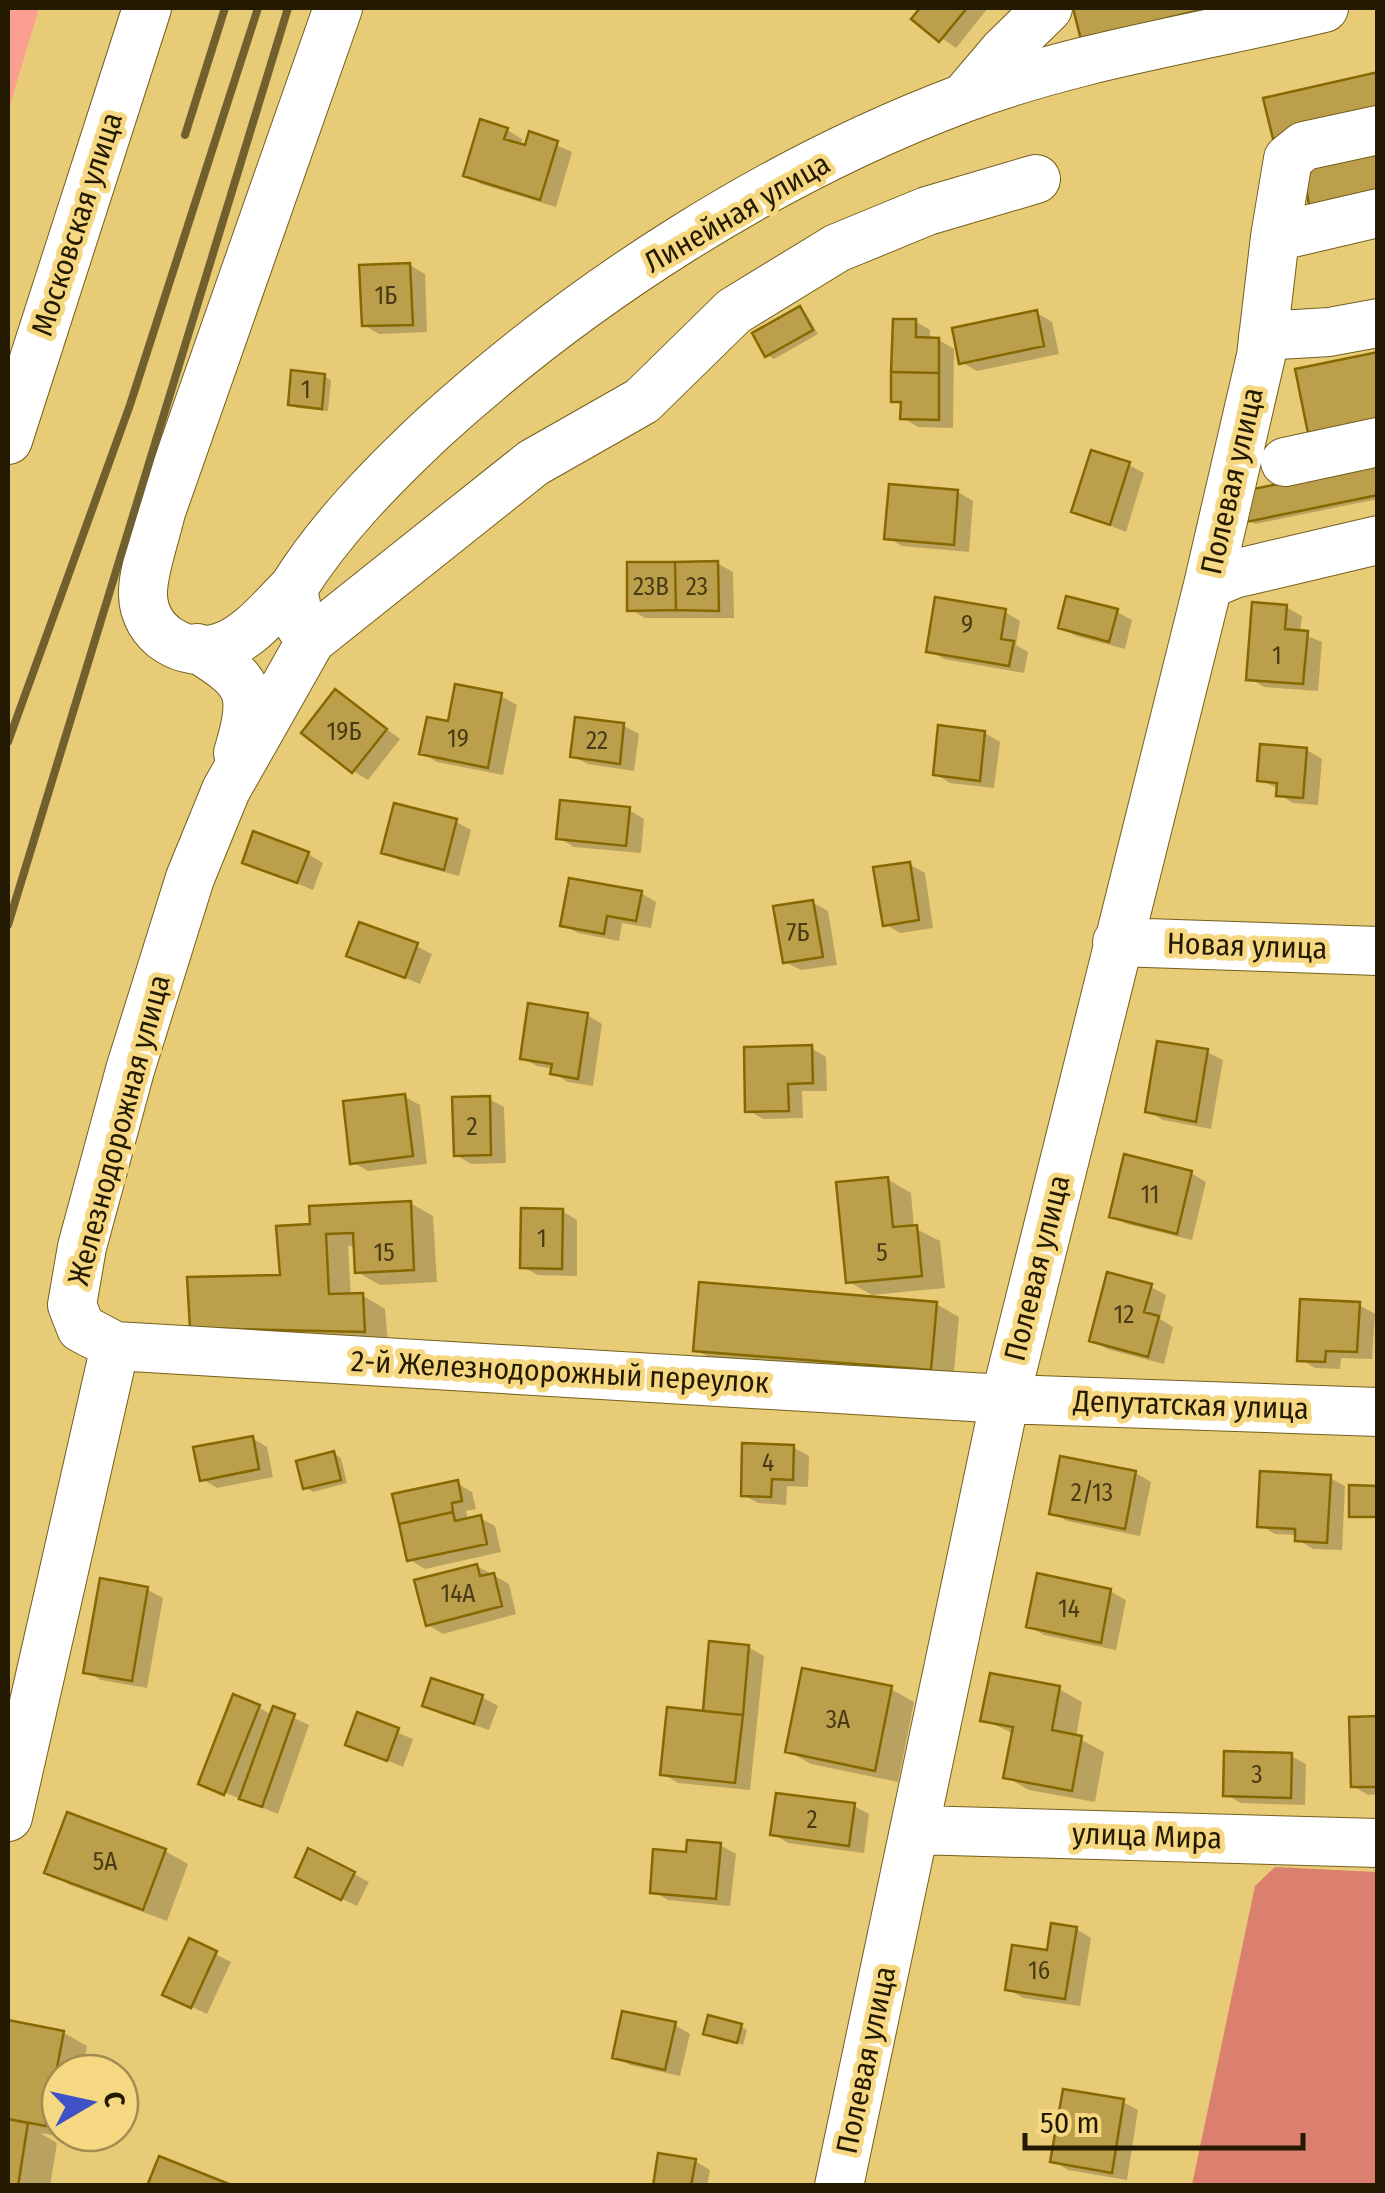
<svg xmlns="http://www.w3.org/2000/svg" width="1385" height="2193" font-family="'Fira Sans Condensed',sans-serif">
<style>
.green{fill:#fba090}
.forest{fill:#db7f6f}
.shadow{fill:#0003}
.building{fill:#bc9f4a;stroke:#856900;stroke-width:2.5}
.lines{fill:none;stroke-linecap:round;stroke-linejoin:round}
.minor-casing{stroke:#745f1d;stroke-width:50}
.minor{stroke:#fff;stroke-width:48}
.rail{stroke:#70602f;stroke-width:8}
.labels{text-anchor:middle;stroke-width:10;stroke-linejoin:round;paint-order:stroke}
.number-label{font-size:25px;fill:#493b13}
.street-label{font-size:30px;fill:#231a01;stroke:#f6d883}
</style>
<rect width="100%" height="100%" fill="#e8cb77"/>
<!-- green -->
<path class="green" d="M8,8H39L8,112Z"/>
<!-- forest -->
<path class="forest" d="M1275,1867L1377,1872V2185H1192L1255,1886Z"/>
<!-- shadow -->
<path class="shadow" d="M923,8H988L956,48L914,19Z
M1076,8H1227L1083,38Z
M507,130L522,139L520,146L526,148L531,134L572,152L556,207L481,184L466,175Z
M410,265L425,274L427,332L379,334L364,325Z
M799,309L806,313L818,334L774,359L767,355Z
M1037,313L1052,322L1059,354L977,371L961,362Z
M915,321L930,330V340H939L954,349L953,428L918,427L903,418V406L893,401Z
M324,376L331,380L328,411L297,408L291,404Z
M1092,453L1129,465L1144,473L1126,532L1074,511Z
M1378,466V499L1255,524L1249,521Z
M958,492L973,501L969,552L902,546L887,537Z
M717,563L733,572L734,618H645L630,609Z
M1286,607L1302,616L1300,633L1322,642L1318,691L1264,687L1249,678Z
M1005,612L1020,621L1016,645L1028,652L1024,673L944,659L929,650Z
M1117,612L1132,620L1125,649L1076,636L1061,627Z
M336,692L400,739L368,780L353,771Z
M501,696L517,705L503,775L437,762L422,753Z
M624,726L639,734L634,771L588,764L572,756Z
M985,733L1000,742L994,788L950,783L935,774Z
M1307,750L1322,759L1318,805L1293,803L1278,794L1279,789L1260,780Z
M629,810L644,819L641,853L574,847L559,838Z
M456,822L471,830L459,876L399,860L384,852Z
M308,854L323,863L313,890L245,862Z
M909,864L925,873L933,928L900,933L885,924Z
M641,893L656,902L651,928L622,923L619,941L578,933L563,925Z
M812,902L828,911L837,965L801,970L785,962Z
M416,946L432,954L420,984L350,955Z
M587,1015L602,1024L593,1086L568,1082L553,1073V1069L537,1066L522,1058Z
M811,1048L826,1057L827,1091H802L803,1118L763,1119L748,1110Z
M1207,1052L1223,1060L1211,1129L1163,1120L1148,1111Z
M405,1097L420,1105L427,1164L368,1171L352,1162Z
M489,1099L504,1107L506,1163L471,1164L456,1155Z
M1191,1173L1206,1182L1192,1240L1127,1224L1112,1216Z
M887,1179L911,1193L914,1228L940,1241L945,1288L872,1295L849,1282Z
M410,1203L433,1216L437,1282L380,1285L357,1272L356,1246H348L351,1296L362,1295L385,1309L388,1343L193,1326L283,1278L312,1226Z
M562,1211L577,1220V1276L538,1275L523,1267Z
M1151,1287L1166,1295L1160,1319L1173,1327L1164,1364L1107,1349L1092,1340Z
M936,1304L959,1317L953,1382L719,1363L696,1350Z
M1359,1305L1375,1314L1372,1359L1341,1358L1340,1369L1315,1368L1300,1359Z
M252,1438L267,1447L273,1477L217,1488L202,1479Z
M794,1448L809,1456L808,1487L787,1486L786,1505L758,1503L743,1495Z
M334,1454L341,1458L347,1483L313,1492L306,1488Z
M1136,1473L1151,1482L1140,1536L1067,1521L1052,1512Z
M1330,1478L1345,1486L1342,1550L1313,1549L1298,1540V1535L1275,1534L1260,1525Z
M457,1483L472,1492L476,1509L466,1511L468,1520L480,1518L495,1526L501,1552L425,1569L410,1560Z
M477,1566L509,1584L516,1614L443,1634L428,1625Z
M102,1581L148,1590L163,1598L147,1688L101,1680L85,1671Z
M1110,1591L1126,1600L1116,1650L1044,1635L1028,1626Z
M748,1647L764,1656L750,1790L678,1783L663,1774Z
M433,1681L482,1697L498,1706L489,1730L440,1714L425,1705Z
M891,1689L914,1702L898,1782L811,1764L788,1751Z
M1059,1689L1082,1702L1076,1737L1104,1752L1095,1802L1029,1790L1006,1777L1014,1734L983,1719Z
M258,1707L272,1715L274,1709L309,1725L278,1814L201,1783Z
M358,1716L413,1739L403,1767L348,1744Z
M1378,1718V1794L1368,1795L1353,1786Z
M1291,1756L1306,1764L1305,1805L1241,1803L1225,1794Z
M854,1806L869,1814L864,1853L788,1843L773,1834Z
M720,1845L736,1854L730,1906L668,1900L652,1891L688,1855Z
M165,1851L188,1864L167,1921L70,1885L47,1872Z
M354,1874L369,1882L357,1906L313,1885Z
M1076,1929L1091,1938L1080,2006L1023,1998L1008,1989Z
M190,1941L231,1962L207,2014L181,2002Z
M8,2022L64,2033L87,2046L82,2073H60V2133H70L69,2138L40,2133L57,2143L50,2186H8Z
M675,2025L690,2034L680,2076L630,2065L614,2056Z
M741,2026L747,2030L743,2045L706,2033Z
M1123,2102L1138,2110L1127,2180L1068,2170L1053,2161Z
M695,2161L710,2170L707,2186H656Z"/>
<!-- building -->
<path class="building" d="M920,8H967L939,42L911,19Z
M1073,8H1208L1081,40Z
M1378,72V114L1273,139L1263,98Z
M480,119L508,128L504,139L525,145L529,131L558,141L540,200L463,176Z
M1378,152V190L1309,205L1303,169Z
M410,263L413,325L362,326L359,265Z
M800,306L813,330L765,357L752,333Z
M1037,310L1044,346L959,364L952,328Z
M893,319H916V337L939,338V373L891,372Z
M1378,352V424L1309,438L1295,369Z
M291,370L325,374L322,409L288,405Z
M891,372L939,373V420L900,419L901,402H891Z
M1091,450L1130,462L1110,525L1071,512Z
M1378,464V495L1246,522L1253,489Z
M889,484L958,490L954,545L884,539Z
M718,561L719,611L676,610L675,562Z
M627,562H675L676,610L627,611Z
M1066,596L1118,609L1109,642L1058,628Z
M935,597L1006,609L1001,639L1014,641L1009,666L926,652Z
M1252,602L1287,605L1285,629L1308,631L1303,684L1246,680Z
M455,684L502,693L488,768L419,754L427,717L448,721Z
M335,689L387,729L352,773L301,733Z
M575,717L624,723L620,764L570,757Z
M938,725L985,731L980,781L933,775Z
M1260,744L1307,748L1303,798L1276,796L1277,783L1257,781Z
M560,800L630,807L626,846L556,839Z
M394,803L457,819L444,870L381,853Z
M253,831L309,852L297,883L242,863Z
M910,862L919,920L883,926L873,867Z
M569,878L642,891L636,921L607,916L604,934L560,926Z
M813,900L823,957L783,963L773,906Z
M359,922L418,943L405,978L346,956Z
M528,1003L588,1013L578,1079L550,1074L552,1064L520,1059Z
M1157,1041L1208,1049L1196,1122L1145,1112Z
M812,1045L813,1083L788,1084L789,1111L745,1112L744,1047Z
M405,1094L413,1156L350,1164L343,1101Z
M490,1096L491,1155L454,1156L452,1097Z
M1124,1154L1192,1171L1177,1234L1109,1217Z
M888,1177L893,1227L917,1225L922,1276L846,1283L836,1182Z
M411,1201L414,1270L355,1273L353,1233L326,1234L329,1294L363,1293L365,1332L190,1328L187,1277L280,1275L276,1226L310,1224L309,1206Z
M521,1208L563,1209L562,1269L520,1268Z
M1107,1272L1152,1284L1144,1312L1159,1316L1148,1357L1089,1341Z
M699,1282L937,1302L931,1370L693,1351Z
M1300,1299L1360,1302L1357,1352L1326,1351L1325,1362L1297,1361Z
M253,1436L259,1469L200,1481L193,1447Z
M742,1443L794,1445L793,1480L772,1479L771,1497L741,1496Z
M334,1451L341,1480L303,1489L296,1461Z
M1060,1456L1136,1471L1125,1529L1049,1514Z
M1260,1471L1331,1475L1327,1543L1295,1541V1529L1257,1527Z
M458,1480L462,1501L452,1503L453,1512L399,1524L392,1494Z
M1349,1485L1378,1486V1517H1349Z
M453,1512L455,1521L481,1515L487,1544L407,1561L399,1524Z
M477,1564L480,1576L494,1573L502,1606L426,1626L414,1580Z
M1037,1573L1111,1589L1101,1643L1026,1627Z
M100,1578L148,1587L132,1681L83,1673Z
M709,1641L749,1645L743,1715L703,1711Z
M802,1668L892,1686L875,1771L785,1752Z
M990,1673L1060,1686L1052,1730L1082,1736L1072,1791L1003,1778L1013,1727L980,1721Z
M431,1678L483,1695L474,1724L422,1706Z
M233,1694L260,1705L224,1795L198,1784Z
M273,1706L295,1714L262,1807L239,1799Z
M667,1707L743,1715L735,1783L660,1775Z
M357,1712L399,1728L387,1761L345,1745Z
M1378,1716V1787H1351L1349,1717Z
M1224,1751L1292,1753L1291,1798L1223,1796Z
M776,1793L855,1803L849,1846L770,1835Z
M67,1812L166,1849L143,1910L44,1873Z
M687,1840L721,1843L716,1899L650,1893L653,1849L686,1852Z
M308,1848L355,1872L341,1900L295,1877Z
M1051,1923L1077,1927L1065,1999L1005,1990L1012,1945L1047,1950Z
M189,1938L217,1951L191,2008L162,1995Z
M622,2011L676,2022L665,2070L612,2058Z
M708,2015L742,2024L737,2043L703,2034Z
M8,2020L64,2031L46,2126L8,2119Z
M1063,2089L1124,2099L1112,2173L1050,2162Z
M8,2119L28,2123L18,2186H8Z
M658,2153L696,2159L691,2186H653Z
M159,2156L234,2186H147Z"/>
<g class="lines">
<!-- minor casing -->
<g class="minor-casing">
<path id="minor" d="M1324,8C1205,37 1079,55 964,98C772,170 583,291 432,429C380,478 331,528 293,588L300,626L311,640L226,790L190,878L130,1070L82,1247L72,1305L81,1328L115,1346L1005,1399L1378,1412
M964,98L1003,52L1048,8
M1275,237L1288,159L1304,146L1378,130
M1263,336L1329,332L1378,323
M8,440L147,8
M1285,462L1378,442
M1208,585L1234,574L1378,540
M293,588C273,608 248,639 221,647C184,659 144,634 143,595C142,573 156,535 161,512L338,8
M311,640L533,463L642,401L734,311L837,248L927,211L1036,179
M197,648C250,681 257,691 238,753
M1117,942L1378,951
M8,1817L115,1346
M916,1830L1378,1843
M839,2186L1005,1399L1208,585L1261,356L1275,237L1378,213"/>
</g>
<!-- minor -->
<use href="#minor" class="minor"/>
<!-- rail -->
<path class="rail" d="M185,135L225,8
M8,742L130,405L258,8
M8,925L288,8"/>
</g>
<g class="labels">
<!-- number labels -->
<g class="number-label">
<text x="386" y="304">1Б</text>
<text x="306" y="398">1</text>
<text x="651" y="595">23В</text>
<text x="697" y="595">23</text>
<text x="967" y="633">9</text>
<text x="1277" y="664">1</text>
<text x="344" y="740">19Б</text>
<text x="458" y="747">19</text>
<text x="597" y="749">22</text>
<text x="798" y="941">7Б</text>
<text x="472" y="1135">2</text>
<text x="1150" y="1203">11</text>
<text x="542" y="1247">1</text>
<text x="384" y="1261">15</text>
<text x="882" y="1261">5</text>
<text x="1124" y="1323">12</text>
<text x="768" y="1471">4</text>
<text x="1092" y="1501">2/13</text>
<text x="458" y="1602">14А</text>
<text x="1069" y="1617">14</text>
<text x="838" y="1728">3А</text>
<text x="1257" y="1783">3</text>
<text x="812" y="1828">2</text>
<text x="105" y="1870">5А</text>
<text x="1039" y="1979">16</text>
</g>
<!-- street labels -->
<g class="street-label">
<text transform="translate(737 213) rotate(-30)" y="10">Линейная улица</text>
<text transform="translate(77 224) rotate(-72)" y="10">Московская улица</text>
<text transform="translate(1232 481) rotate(-77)" y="10">Полевая улица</text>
<text transform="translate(1247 946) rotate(2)" y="10">Новая улица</text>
<text transform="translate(119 1130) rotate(-75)" y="10">Железнодорожная улица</text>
<text transform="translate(1037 1268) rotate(-76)" y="10">Полевая улица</text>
<text transform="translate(560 1372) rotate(3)" y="10">2-й Железнодорожный переулок</text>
<text transform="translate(1191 1405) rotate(2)" y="10">Депутатская улица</text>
<text transform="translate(1147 1836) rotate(2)" y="10">улица Мира</text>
<text transform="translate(866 2060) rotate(-78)" y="10">Полевая улица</text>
</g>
</g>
<!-- border -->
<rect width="1385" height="2193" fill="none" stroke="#231a01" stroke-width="20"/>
<!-- north arrow -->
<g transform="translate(90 2103) rotate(81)"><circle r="48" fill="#f6d883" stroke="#a28c4f" stroke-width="2.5"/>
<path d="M0-8L18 38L0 25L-18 38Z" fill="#3e52c5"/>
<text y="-15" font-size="28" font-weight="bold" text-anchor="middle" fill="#231a01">С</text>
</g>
<!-- scale -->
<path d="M1025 2133v15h278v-15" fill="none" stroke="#231a01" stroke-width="5"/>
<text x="1040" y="2133" font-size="30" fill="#231a01" stroke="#f6d883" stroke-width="8" paint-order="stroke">50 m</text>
</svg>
